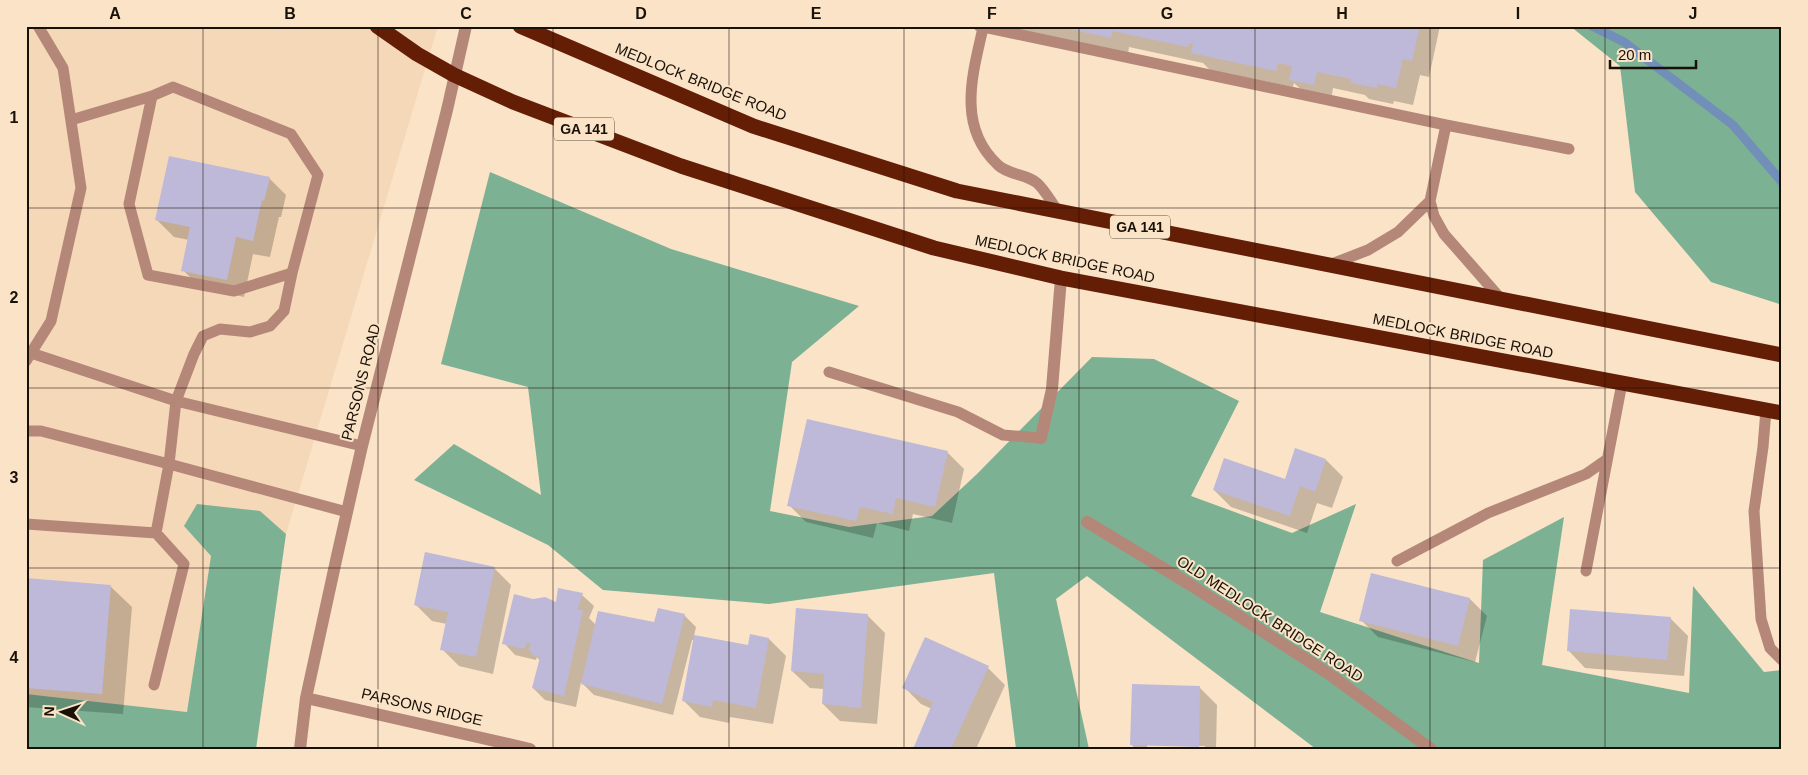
<svg xmlns="http://www.w3.org/2000/svg" width="1808" height="775" font-family="Helvetica,sans-serif">
<style>
.built{fill:#f5d8b7}
.forest{fill:#7db193}
.shadow{fill:#0003}
.lines{fill:none;stroke-linecap:round;stroke-linejoin:round}
.stream{stroke:#728fb9;stroke-width:9}
.building{fill:#beb9d8}
.lane{stroke:#b48779;stroke-width:11}
.street{stroke:#b48779;stroke-width:12}
.highway{stroke:#641e06;stroke-width:15}
.grid{fill:none;stroke:#191108;stroke-width:1;stroke-opacity:0.55}
.labels{text-anchor:middle;stroke-width:4;stroke-linejoin:round;paint-order:stroke}
.shield{fill:#fae3c7;stroke:#5c5041;stroke-width:1}
.shield-label{font-size:14px;font-weight:bold;fill:#191108}
.street-label{font-size:15px;fill:#191108;stroke:#fae3c7}
.neatline{fill:none;stroke:#191108;stroke-width:2}
.grid-label{font-size:16px;text-anchor:middle;font-weight:bold;fill:#191108}
</style>
<rect width="100%" height="100%" fill="#fae3c7"/>
<!-- built -->
<path class="built" d="M26,26H438L286,534L260,511L211,556L187,712L26,694Z"/>
<!-- forest -->
<path class="forest" d="M1570,26H1782V305L1711,282L1635,192L1620,66Z
M490,172L671,249L859,306L792,362L770,511L849,527L932,516L977,474L1092,357L1154,359L1239,401L1191,496L1292,533L1356,504L1320,612L1479,663L1483,560L1564,517L1542,665L1689,693L1693,586L1764,672L1782,670V749H1316L1087,576L1056,599L1089,749H1016L994,573L769,604L603,590L548,545L414,480L454,444L541,495L528,387L441,364Z
M197,504L260,511L286,534L256,749H26V694L187,712L211,556L184,526Z"/>
<!-- shadow -->
<path class="shadow" d="M982,26H1440L1429,77L1420,75L1413,105L1394,101L1393,104L1369,99L1365,95L1333,88L1331,101L1308,96L1294,83L1293,87L1210,70L1203,63L1129,47L1128,54Z
M269,178L286,195L281,217H279L270,257L253,254L244,297L200,287L183,270L189,240L174,237L157,220Z
M947,452L964,469L952,523L913,514L909,531L877,523L873,538L806,522L789,505Z
M1326,460L1343,477L1332,508L1317,503L1307,533L1231,507L1214,490L1285,481Z
M494,568L511,585L493,674L459,666L442,649L447,624L432,621L415,604Z
M1372,574L1470,599L1487,616L1475,662L1378,637L1361,620Z
M26,579L110,586L132,607L123,714L26,707Z
M582,595L594,606L589,618L596,625L655,624L684,615L696,627L694,636L749,646L769,639L786,656L773,724L730,717L729,723L700,717L683,700L694,640H692L673,715L594,695L581,682L576,707L545,700L533,688L540,661L537,657L536,660L515,655L504,643L556,604Z
M798,610L868,616L885,633L877,724L840,721L823,704L824,689L810,688L792,671Z
M1671,619L1688,636L1684,676L1585,668L1568,650Z
M988,668L1005,685L976,749H914L932,709L921,704L904,687Z
M1200,688L1217,705L1216,749H1205V746L1147,745V747L1204,749H1135L1132,745Z"/>
<g class="lines">
<!-- stream -->
<path class="stream" d="M1592,26L1624,42L1733,125L1782,182"/>
</g>
<!-- building -->
<path class="building" d="M1055,26H1420L1412,61L1403,59L1396,88L1377,84V88L1351,83V79L1317,72L1314,85L1289,80L1292,66L1278,63L1276,71L1191,53L1193,44L1189,43L1188,47L1112,31L1111,38Z
M169,156L270,177L264,201L262,200L253,241L236,237L227,280L181,271L190,227L155,220Z
M807,419L948,451L935,507L896,498L893,514L860,507L856,521L787,506Z
M1295,448L1326,459L1315,492L1300,486L1290,516L1213,490L1224,458L1285,479Z
M425,552L495,567L476,657L440,650L448,612L414,605Z
M1371,573L1470,598L1458,646L1359,621Z
M26,578L111,585L102,694L26,688Z
M558,588L583,593L577,610H583L564,696L532,688L540,657L534,656L529,649L531,643H526L525,649L502,644L514,594L533,599L545,597L556,602Z
M658,608L685,614L662,704L581,684L598,611L654,622Z
M796,608L868,614L861,708L822,704L824,674L791,671Z
M1570,609L1671,617L1667,660L1567,651Z
M750,634L769,638L756,708L713,700L712,707L682,701L694,635L748,645Z
M925,637L989,666L951,749H913L933,702L902,688Z
M1132,684L1200,686L1199,747L1130,745Z"/>
<g class="lines">
<!-- lane -->
<path class="lane" d="M979,26L1446,125L1430,201L1434,216L1444,234L1501,299
M983,28C972,76 957,127 998,165C1008,175 1027,174 1037,183C1045,190 1051,202 1058,211
M71,120L152,96L173,87L291,134L318,175L292,273L234,291L148,275L129,204L152,96
M1446,125L1569,149
M1329,265L1368,250L1398,232L1430,201
M31,353L176,401L362,446
M26,361L51,321L81,188L63,68L38,26
M829,372L958,412L1003,435L1041,438
M1766,410L1763,447L1754,511L1761,619L1770,648L1782,660
M26,431H41L169,464L347,512
M26,524L156,533L184,564L154,685
M156,533L169,464L176,401L194,354L203,336L220,329L250,332L270,326L284,311L292,273
M1397,561L1488,513L1586,474L1606,460
M1586,571L1622,383"/>
<!-- street -->
<path class="street" d="M1041,438L1052,389L1061,278
M1087,522L1189,584L1329,674L1431,749
M306,698L530,749
M300,749L306,698L337,556L362,446L447,110L466,26"/>
<!-- highway -->
<path class="highway" d="M377,26L417,54L454,75L513,102L681,166L934,248L1061,278L1782,413
M520,26L753,126L957,191L1782,355"/>
</g>
<!-- grid -->
<path class="grid" d="M203,26V749M378,26V749M553,26V749M729,26V749M904,26V749M1079,26V749M1255,26V749M1430,26V749M1605,26V749M26,208H1782M26,388H1782M26,568H1782"/>
<g class="labels">
<!-- shield labels -->
<g class="shield">
<rect x="554" y="117.5" width="60" height="23" rx="4"/>
<rect x="1110" y="215.5" width="60" height="23" rx="4"/>
</g>
<g class="shield-label">
<text x="584" y="134">GA 141</text>
<text x="1140" y="232">GA 141</text>
</g>
<!-- street labels -->
<g class="street-label">
<text transform="translate(701 82) rotate(22)" y="5">MEDLOCK BRIDGE ROAD</text>
<text transform="translate(1065 259) rotate(12)" y="5">MEDLOCK BRIDGE ROAD</text>
<text transform="translate(1463 336) rotate(11)" y="5">MEDLOCK BRIDGE ROAD</text>
<text transform="translate(361 382) rotate(-76)" y="5">PARSONS ROAD</text>
<text transform="translate(1270 619) rotate(33)" y="5">OLD MEDLOCK BRIDGE ROAD</text>
<text transform="translate(422 707) rotate(13)" y="5">PARSONS RIDGE</text>
</g>
</g>
<!-- border -->
<rect width="1808" height="775" fill="none" stroke="#fae3c7" stroke-width="55"/>
<!-- north arrow -->
<g transform="translate(62 712) rotate(273)" stroke="#fae3c7" stroke-width="4" paint-order="stroke">
<path d="M0-4L9 19L0 12L-9 19Z" fill="#191108"/>
<text y="-8" font-size="14" font-weight="bold" text-anchor="middle" fill="#191108">N</text>
</g>
<!-- scale -->
<path d="M1610 60v8h86v-8" fill="none" stroke="#191108" stroke-width="2.5"/>
<text x="1618" y="60" font-size="15" fill="#191108" stroke="#fae3c7" stroke-width="4" paint-order="stroke">20 m</text>
<rect x="28" y="28" width="1752" height="720" class="neatline"/>
<g class="grid-label">
<text x="115" y="19">A</text>
<text x="290" y="19">B</text>
<text x="466" y="19">C</text>
<text x="641" y="19">D</text>
<text x="816" y="19">E</text>
<text x="992" y="19">F</text>
<text x="1167" y="19">G</text>
<text x="1342" y="19">H</text>
<text x="1518" y="19">I</text>
<text x="1693" y="19">J</text>
<text x="14" y="123">1</text>
<text x="14" y="303">2</text>
<text x="14" y="483">3</text>
<text x="14" y="663">4</text>
</g>
</svg>
